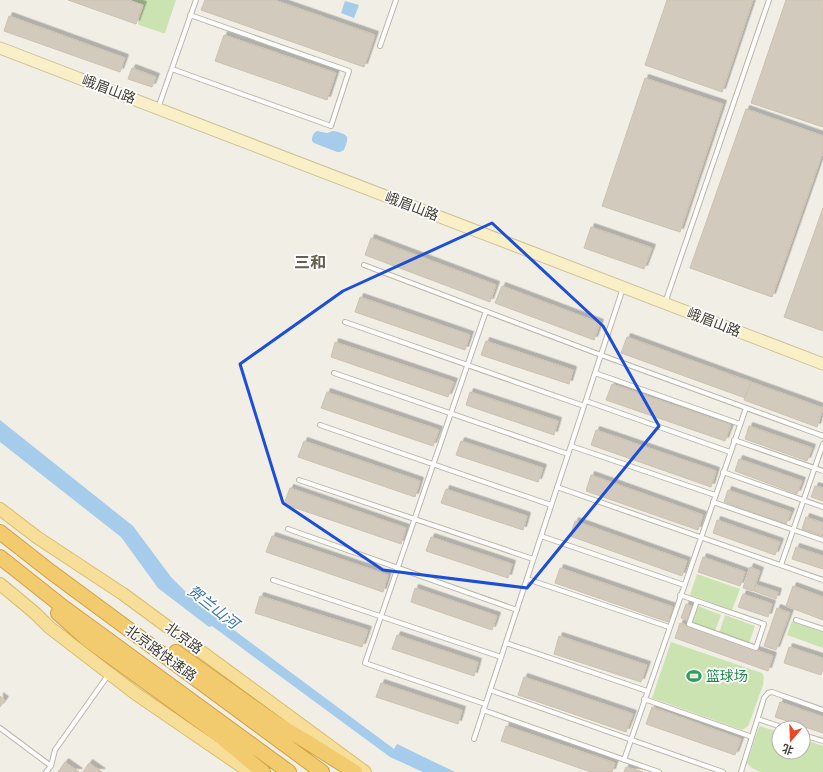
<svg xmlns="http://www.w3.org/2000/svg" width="823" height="772" font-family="'Alegreya Sans','Noto Sans SC',sans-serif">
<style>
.green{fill:#cbe3b1}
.water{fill:#a5ccea}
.building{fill:#d2cabc;stroke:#ccc2b0;filter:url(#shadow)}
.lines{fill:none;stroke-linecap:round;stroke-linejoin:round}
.lane-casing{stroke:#bcb6a9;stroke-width:6}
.secondary-casing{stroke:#cec298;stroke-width:13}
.primary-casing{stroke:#dbbd6a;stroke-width:14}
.highway-casing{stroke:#d2a13f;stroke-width:16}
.lane{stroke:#fff;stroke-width:4}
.secondary{stroke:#faf0c7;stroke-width:11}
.primary{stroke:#f7df99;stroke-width:12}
.highway{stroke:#f3cb6f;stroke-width:14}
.marked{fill:none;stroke:#1d4ed8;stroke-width:3;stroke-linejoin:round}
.labels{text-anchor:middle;stroke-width:3.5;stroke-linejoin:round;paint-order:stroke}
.street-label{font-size:14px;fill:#433e35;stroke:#fff}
.leisure-label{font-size:14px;fill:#27864d;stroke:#fff;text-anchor:start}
.water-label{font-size:15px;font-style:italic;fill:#3774a7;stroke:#fff}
.quarter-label{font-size:16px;font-weight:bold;fill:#655d4d;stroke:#fff}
</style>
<defs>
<filter id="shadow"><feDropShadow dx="3.5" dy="-3.5" stdDeviation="0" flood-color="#0004"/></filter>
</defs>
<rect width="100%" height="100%" fill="#f1eee6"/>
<!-- green -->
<path class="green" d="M131,0H176L165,33H163L139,25L138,23L144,5Z
M697,574L740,589L732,610L690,595Z
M698,606L721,615L715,631L692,623Z
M725,615L755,626L749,643L719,633Z
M792,621L823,631V648L787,635Z
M671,642L762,673L764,677L763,685L749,724L747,727L742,730L652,698Z
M760,726L779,732V752H803V739L823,746V772H761C755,770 751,768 747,763L758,729Z"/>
<!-- water -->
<path class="water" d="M345,1L359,5L354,18L341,13Z
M317,131L327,133C328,133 332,131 333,131C336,131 346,134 347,137C348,141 345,147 344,150L340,152H337L314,143L312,141C312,137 313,133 317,131Z
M0,420L133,526L171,577L187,593L215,616L394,749L397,744L455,772H423L390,757L212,626L209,627L158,588L121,537L0,442Z"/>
<!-- building -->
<path class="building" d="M68,0H128L143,5L136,24Z
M205,0H274L375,35L364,67L201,10Z
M667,0H753L722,92L645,65Z
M786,0H823V127L751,103Z
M9,16L125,58L120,72L4,31Z
M224,35L336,73L327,100L215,61Z
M132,68L156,77L152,87L128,79Z
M645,78L723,104L680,232L602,206Z
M746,109L823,136V152L772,297L690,268Z
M823,208V331L784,317Z
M591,227L652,248L644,269L584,248Z
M371,238L496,285L490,302L365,255Z
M502,286L600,323L594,340L495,303Z
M360,297L470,335L465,350L355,312Z
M627,337L751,382L745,398L621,353Z
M486,341L573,370L569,384L481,355Z
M335,342L454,382L448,397L331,357Z
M751,382L823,408L817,427L744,400Z
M612,384L731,425L725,441L606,400Z
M327,392L439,430L433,446L321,408Z
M470,392L558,421L554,435L466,405Z
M749,426L812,448L807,461L745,439Z
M596,430L716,471L711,487L591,445Z
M304,441L420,481L415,497L298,457Z
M461,441L543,468L538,482L456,455Z
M739,459L802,481L797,494L735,471Z
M591,475L703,515L698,530L586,491Z
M815,486L823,488V501L811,497Z
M290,488L406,528L401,544L284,504Z
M446,489L527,516L523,530L441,503Z
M728,490L791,512L786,524L724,502Z
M806,517L823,523V536L802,529Z
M717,520L780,542L775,555L713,533Z
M575,521L687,561L682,576L570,536Z
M272,536L388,575L383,592L266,552Z
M431,537L512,564L508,578L426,551Z
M796,547L823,556V569L792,559Z
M703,557L745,572L740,586L698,572Z
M750,567L760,571L753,591L743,588Z
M560,568L673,607L668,622L555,583Z
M756,585L778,592L776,599L754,591Z
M793,586L823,597V620L786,606Z
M415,588L497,616L492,630L411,602Z
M743,594L772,604L768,617L738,607Z
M260,596L368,630L362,647L255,613Z
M686,604L692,606L687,620L681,618Z
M777,608L790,613L776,650L764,646Z
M680,623L773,656L768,671L675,638Z
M397,635L478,662L474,676L392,649Z
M559,636L647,665L641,682L554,654Z
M789,647L823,658V669L821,675L784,663Z
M524,677L633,714L626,732L518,695Z
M381,683L462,710L458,724L376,697Z
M0,696L5,700L0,707Z
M780,702L823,717V733L775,717Z
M652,707L741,739L735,755L646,724Z
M506,726L615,763L612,772H591L501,741Z
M65,762L79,772H58Z
M89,763L102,772H83Z
M626,767L643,772H624Z"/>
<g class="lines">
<!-- lane casing -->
<g class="lane-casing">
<path id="lane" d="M380,46L396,0
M172,69L331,126L349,71L190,15
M158,108L196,0
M364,265L601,355L823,436
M665,303L769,0
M345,322L584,406
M334,373L568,454
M595,373L740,424
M586,401L730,452
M320,425L551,505
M734,440L823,471
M571,446L715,495
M723,472L823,507
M299,480L533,559
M557,487L823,580
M713,502L823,540
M288,529L517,610
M541,536L684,585
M781,565L823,444
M527,579L669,627
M273,580L501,657
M680,595L764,624L756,648L689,624L697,601
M796,620L823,629
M506,643L647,691
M490,690L723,772
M644,699L752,737
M485,704L365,663L486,311
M483,710L659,772
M758,719L784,728
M0,728L51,766
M803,735L823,741
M474,739L623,288
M624,760L746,408
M46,772L51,766L55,750L109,674
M741,772L764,698L768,693L772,692L823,710"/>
</g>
<!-- secondary casing -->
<g class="secondary-casing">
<path id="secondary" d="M0,48L823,364"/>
</g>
<!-- primary casing -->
<g class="primary-casing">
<path id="primary" d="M0,509L38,538L123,594L365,772
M0,584L35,613L49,627L136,694L250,772"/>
</g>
<!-- highway casing -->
<g class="highway-casing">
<path id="highway" d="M0,532L51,572L322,772
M0,557L63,607L289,772
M58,613L88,640L215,732L263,772
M176,652L277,724L309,743L355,772"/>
</g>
<!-- lane -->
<use href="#lane" class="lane"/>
<!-- secondary -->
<use href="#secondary" class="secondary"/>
<!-- primary -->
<use href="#primary" class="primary"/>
<!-- highway -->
<use href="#highway" class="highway"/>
</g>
<!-- marked area -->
<path class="marked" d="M492,223L603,326L659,426L527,588L383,570L283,503L240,364L343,291Z"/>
<!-- icons -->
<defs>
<g id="stadium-bare" transform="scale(1.2)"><path d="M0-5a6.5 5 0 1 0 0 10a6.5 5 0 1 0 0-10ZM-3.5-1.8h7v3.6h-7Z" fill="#2e9e5b" stroke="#fff" stroke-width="2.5" paint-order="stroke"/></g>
</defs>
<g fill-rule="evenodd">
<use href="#stadium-bare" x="694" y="676"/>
</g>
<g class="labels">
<!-- street labels -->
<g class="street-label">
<text transform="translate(109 89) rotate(21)" y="5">峨眉山路</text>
<text transform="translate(412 206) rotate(21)" y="5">峨眉山路</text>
<text transform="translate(714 322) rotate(21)" y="5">峨眉山路</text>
<text transform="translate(184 638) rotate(36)" y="5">北京路</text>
<text transform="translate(161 653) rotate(36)" y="5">北京路快速路</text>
</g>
<!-- leisure labels -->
<g class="leisure-label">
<text x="706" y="681">篮球场</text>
</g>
<!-- water labels -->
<g class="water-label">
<text transform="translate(213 607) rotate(38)" y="5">贺兰山河</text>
</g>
<!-- quarter labels -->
<g class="quarter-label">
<text x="310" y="268">三和</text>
</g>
</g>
<!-- north arrow -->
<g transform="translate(791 740) rotate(199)"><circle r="19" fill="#ffffff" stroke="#b4b2ae"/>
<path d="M0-3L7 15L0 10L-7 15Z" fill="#ea4824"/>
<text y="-6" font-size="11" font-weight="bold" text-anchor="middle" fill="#433e35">北</text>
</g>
</svg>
